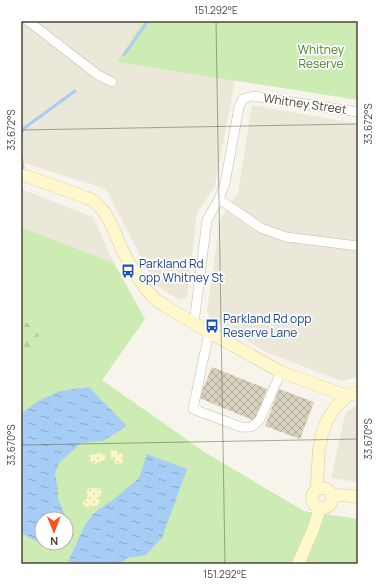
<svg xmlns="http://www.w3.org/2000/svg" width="379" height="585" font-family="Manrope,sans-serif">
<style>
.residential{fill:#ebe7d9}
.green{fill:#cdecb3;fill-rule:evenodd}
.forest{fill:url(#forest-firs)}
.sand{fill:url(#sand-dots)}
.water{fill:url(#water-ripples)}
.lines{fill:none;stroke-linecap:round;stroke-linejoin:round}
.stream{stroke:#a6cdf5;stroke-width:3}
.building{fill:url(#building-cross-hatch)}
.street-casing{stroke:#c3bdad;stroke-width:10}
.secondary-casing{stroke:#d9cd99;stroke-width:13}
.street{stroke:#fff;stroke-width:9}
.secondary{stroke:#fff8cd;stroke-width:12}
.ticks{fill:none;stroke:#4c4638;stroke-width:1;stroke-opacity:0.45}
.labels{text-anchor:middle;stroke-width:3.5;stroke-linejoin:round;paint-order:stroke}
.park-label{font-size:12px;fill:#418226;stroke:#fff}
.street-label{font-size:12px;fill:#4c4638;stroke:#fff}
.transit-label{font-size:12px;fill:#164399;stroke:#fff;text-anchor:start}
.neatline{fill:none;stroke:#4c4638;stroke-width:1.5}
.ticks-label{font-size:10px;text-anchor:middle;fill:#4c4638}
</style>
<defs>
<pattern id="forest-firs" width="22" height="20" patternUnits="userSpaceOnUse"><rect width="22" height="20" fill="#cdecb3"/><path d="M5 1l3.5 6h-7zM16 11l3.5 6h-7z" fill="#b2cc9b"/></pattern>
<pattern id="sand-dots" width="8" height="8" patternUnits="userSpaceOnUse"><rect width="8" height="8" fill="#fbf5c7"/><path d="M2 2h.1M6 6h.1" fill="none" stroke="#d9d3ac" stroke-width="1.8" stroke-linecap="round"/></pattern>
<pattern id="water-ripples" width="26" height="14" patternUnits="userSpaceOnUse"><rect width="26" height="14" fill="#a6cdf5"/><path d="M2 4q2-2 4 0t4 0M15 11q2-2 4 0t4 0" fill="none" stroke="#89a8c7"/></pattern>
<pattern id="building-cross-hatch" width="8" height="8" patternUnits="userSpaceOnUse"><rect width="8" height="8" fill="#d9d1c0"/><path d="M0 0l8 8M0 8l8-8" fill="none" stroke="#b2ab9d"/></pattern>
</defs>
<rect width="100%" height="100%" fill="#f6f4eb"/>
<!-- residential -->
<path class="residential" d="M21,21H143L117,62L235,80L215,186L197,213L187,297L180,300L155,285L106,189L21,162Z
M252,105L358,124V377L341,381L266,352L210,319L207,311L220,220L238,192Z
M21,189L93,217L114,263L21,227Z
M358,405V482L331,478L346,412Z"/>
<!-- green -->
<path class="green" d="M143,21H358V100L117,62Z
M21,227L114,263L145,319L102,380L206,453L304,511L358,519V564H21ZM42,519H66V543H42Z"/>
<!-- forest -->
<path class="forest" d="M21,321C30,323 34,327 39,335L36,345L32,350L30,359L26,362H21Z"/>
<!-- sand -->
<path class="sand" d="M114,449L117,451L118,454L120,453H122C124,456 123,461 122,463L116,464L114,462L115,458H111L110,451Z
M100,452L104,454L106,456L105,460L101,462H99L95,464L90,461L89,456L93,454L95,455L97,453L98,454Z
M89,488H92L94,489L95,488H99C103,492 102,493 99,498C101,501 99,503 97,506H92L88,508L83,504V502L87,498L88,495L87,494V490Z"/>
<!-- water -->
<path class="water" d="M89,387L127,426L103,441L81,443L59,463L55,474L58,489V499L74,536L66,543V519H42V543H66L60,548L47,547L21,533V414L38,401L60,391Z
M147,454L187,469L162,538L146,555L127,558L120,564H68L69,560L84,527L92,515L105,505L113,500L139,478Z"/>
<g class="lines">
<!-- stream -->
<path class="stream" d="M124,55L148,21
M21,135L23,129L75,91
M21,154L23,168"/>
</g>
<!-- building -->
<path class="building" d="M212,367L267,389L255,421L199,398Z
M279,389L314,402L300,439L265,426Z"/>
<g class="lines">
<!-- street casing -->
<g class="street-casing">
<path id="street" d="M28,21L98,75L112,82
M219,199L261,228L286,237L358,246
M194,323L207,220L219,199L225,183L239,107L243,99L253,96L358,112
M209,332L193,409L241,427C252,428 253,427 260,419L281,372"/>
</g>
<!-- secondary casing -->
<g class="secondary-casing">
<path id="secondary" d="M21,175L29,177L85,197L94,201L100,207L105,213L113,228L121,247L129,263L145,288L156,300L165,306L209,332L281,372L347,396
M312 498a10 10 0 1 1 20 0a10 10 0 1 1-20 0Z
M318,489L317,483L319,449L322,435L327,420L335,408L347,396L358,392
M332,496L341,495L358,497
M298,564L313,530L320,508"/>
</g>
<!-- street -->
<use href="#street" class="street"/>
<!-- secondary -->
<use href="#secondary" class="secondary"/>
</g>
<!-- ticks -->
<path class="ticks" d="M216,21L225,564M21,130L358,124M21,445L358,439"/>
<!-- icons -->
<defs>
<g id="bus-bare" transform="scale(1.08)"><path d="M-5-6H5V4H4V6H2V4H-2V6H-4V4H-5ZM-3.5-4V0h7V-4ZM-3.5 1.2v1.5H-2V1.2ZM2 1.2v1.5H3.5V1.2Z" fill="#1a4fb4" stroke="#fff" stroke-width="2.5" paint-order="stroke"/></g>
</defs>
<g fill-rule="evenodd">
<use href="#bus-bare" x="128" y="271"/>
<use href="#bus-bare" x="212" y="326"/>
</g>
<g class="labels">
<!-- park labels -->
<g class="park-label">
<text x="321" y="54">Whitney<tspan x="321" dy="14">Reserve</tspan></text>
</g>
<!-- street labels -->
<g class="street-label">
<text transform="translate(305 104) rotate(8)" y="4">Whitney Street</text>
</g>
<!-- transit labels -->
<g class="transit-label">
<text x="139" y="268">Parkland Rd<tspan x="139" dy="14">opp Whitney St</tspan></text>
<text x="223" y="323">Parkland Rd opp<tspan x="223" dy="14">Reserve Lane</tspan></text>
</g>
</g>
<!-- border -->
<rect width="379" height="585" fill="none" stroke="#ffffff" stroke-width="44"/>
<!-- north arrow -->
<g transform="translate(54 531) rotate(179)"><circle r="19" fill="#ffffff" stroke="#b7b5af"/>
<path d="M0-3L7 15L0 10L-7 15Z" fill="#ff521a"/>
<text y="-6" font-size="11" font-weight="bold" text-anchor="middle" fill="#4c4638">N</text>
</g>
<rect x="22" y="22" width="335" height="541" class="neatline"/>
<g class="ticks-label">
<text x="216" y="14">151.292°E</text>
<text transform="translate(368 124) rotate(-90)" y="4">33.672°S</text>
<text transform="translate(11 130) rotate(-90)" y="4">33.672°S</text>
<text transform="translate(368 439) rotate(-90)" y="4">33.670°S</text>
<text transform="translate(11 445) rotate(-90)" y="4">33.670°S</text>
<text x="225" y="578">151.292°E</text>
</g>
</svg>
